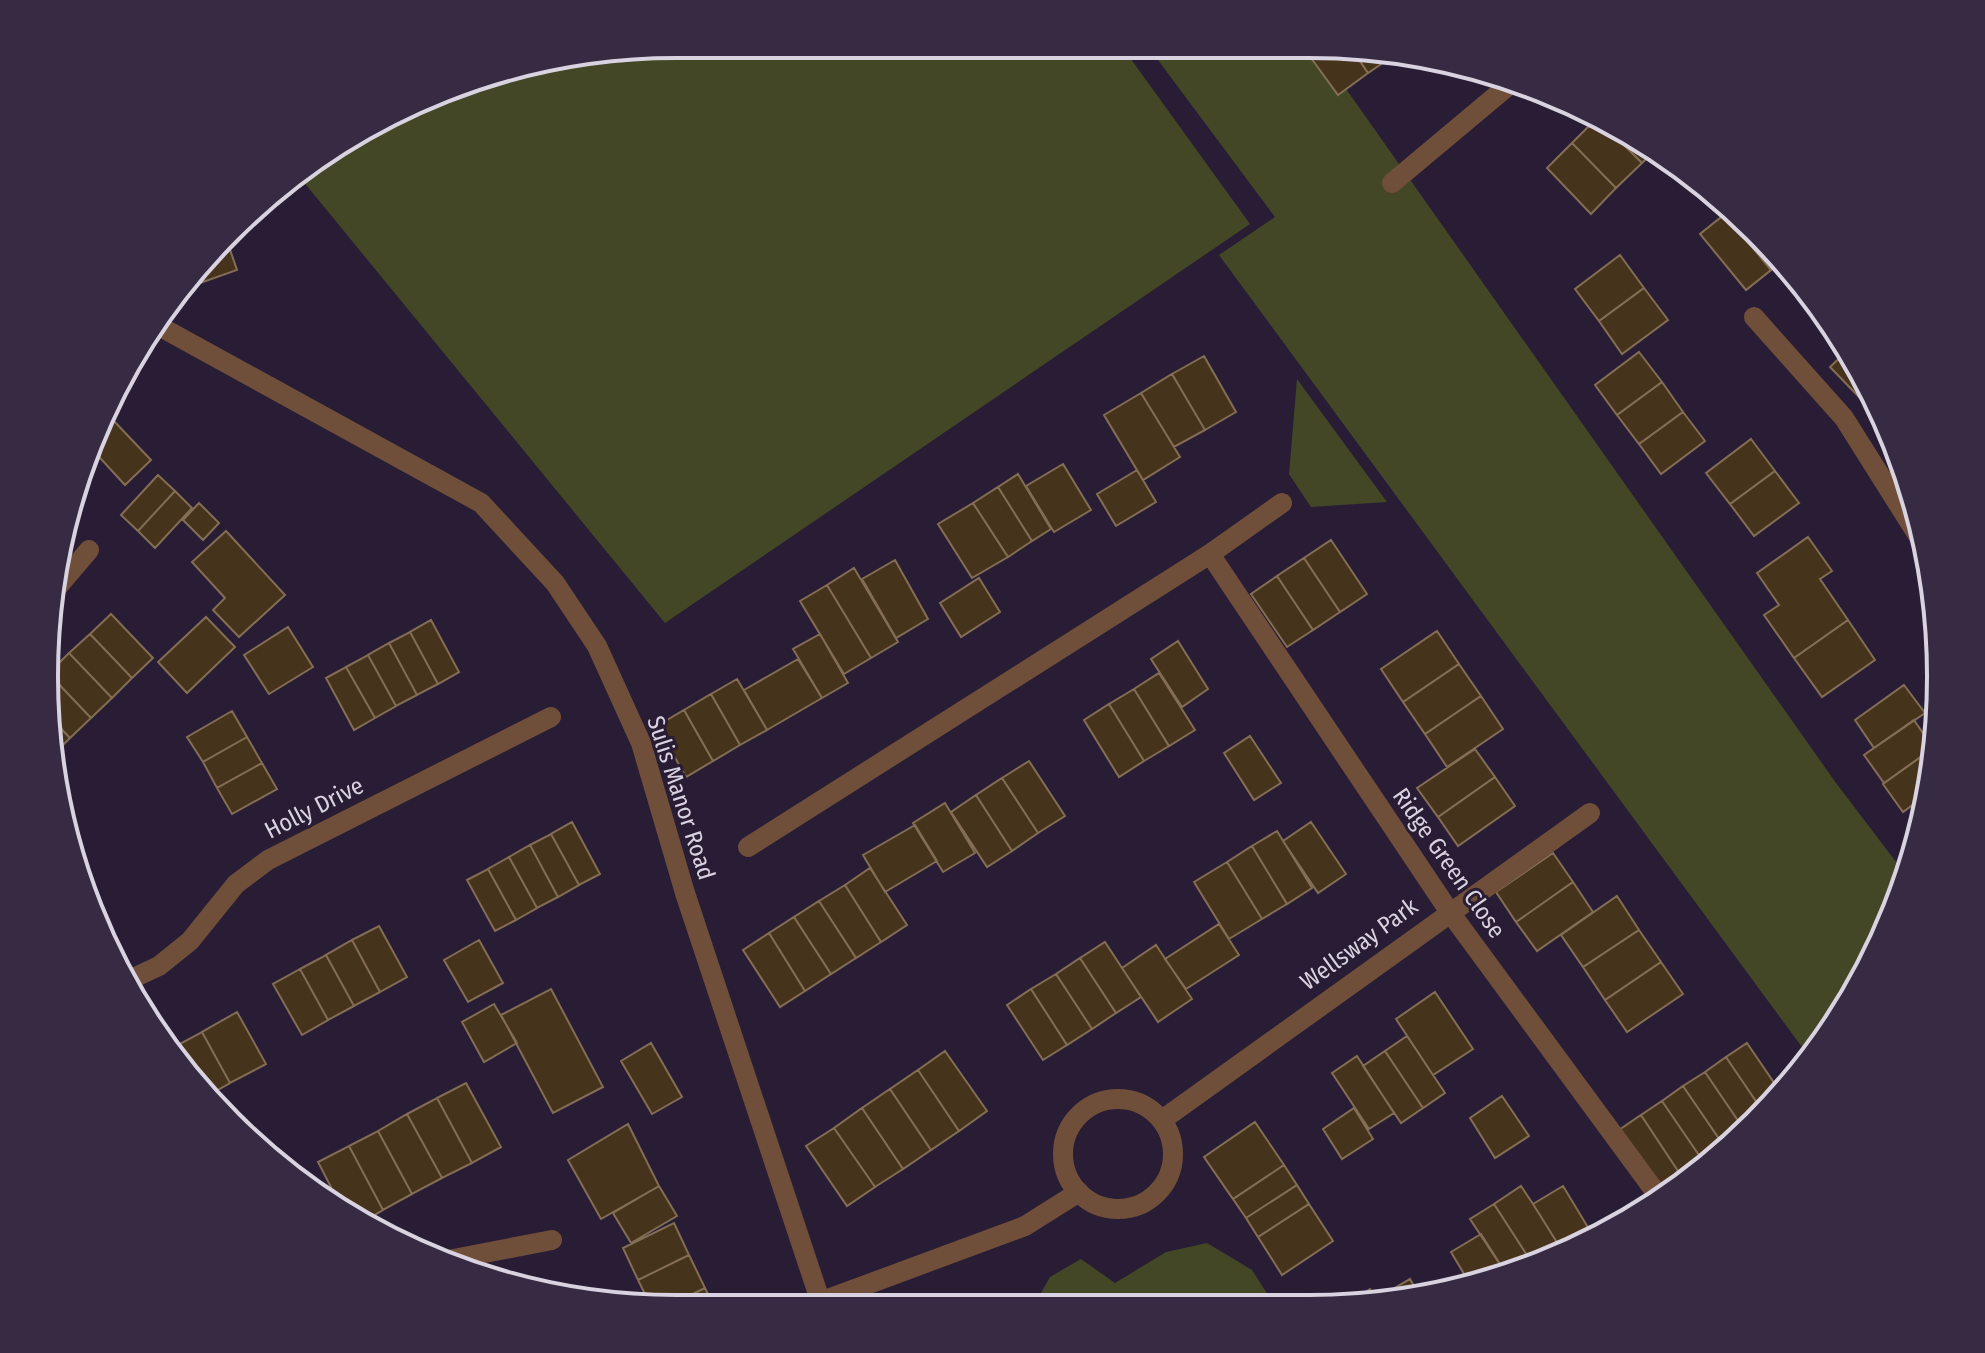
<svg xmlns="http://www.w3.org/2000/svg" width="1985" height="1353" font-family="'Fira Sans Condensed',sans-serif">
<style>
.green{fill:#444726}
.building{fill:#46331c;stroke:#836e55;stroke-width:2}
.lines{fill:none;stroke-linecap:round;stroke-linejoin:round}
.minor{stroke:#704f3a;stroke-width:20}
.labels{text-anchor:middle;stroke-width:6;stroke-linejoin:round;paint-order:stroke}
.street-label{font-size:24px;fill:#d9d2e1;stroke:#281d34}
.rim{fill:none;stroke:#d9d2e1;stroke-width:4}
</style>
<rect width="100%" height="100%" fill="#281d34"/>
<!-- green -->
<path class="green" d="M677,44H1120L1250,224L665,623L298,175L326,150L512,66Z
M1146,44L1315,45L1836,783L1906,875C1886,940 1853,1005 1810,1058L1219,255L1275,217Z
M1297,379L1387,502L1311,507L1289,474Z
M1207,1243L1252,1270L1277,1309H1181L1175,1302L1160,1309H1032L1050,1277L1081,1259L1115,1283L1166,1252Z"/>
<!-- building -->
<path class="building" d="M1314,45L1351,48L1368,73L1338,95L1306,51Z
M1351,48L1390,52L1393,56L1368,73Z
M1597,118L1624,129L1654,151L1642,163Z
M1597,118L1642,163L1616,188L1572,143Z
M1572,143L1616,188L1591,214L1547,168Z
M1730,210L1756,230L1782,261L1771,270L1725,214Z
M1725,214L1771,270L1746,290L1700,234Z
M226,238L237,270L183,289L201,260Z
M1620,255L1644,288L1599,321L1575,289Z
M1644,288L1668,320L1622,354L1599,321Z
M1848,350L1869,390L1860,398L1830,367Z
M1639,352L1662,382L1617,415L1595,385Z
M1204,356L1236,412L1205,430L1172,374Z
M1172,374L1205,430L1174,447L1141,393Z
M1662,382L1683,412L1639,444L1617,415Z
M1869,390L1890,430V431L1860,398Z
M1141,393L1180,457L1143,480L1104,415Z
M1683,412L1705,441L1661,474L1639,444Z
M112,419L151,460L125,485L89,446L91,438Z
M1751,439L1775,471L1730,504L1706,473Z
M1063,464L1091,510L1054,532L1026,486Z
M1137,470L1156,502L1116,526L1097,494Z
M1775,471L1799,503L1754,536L1730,504Z
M1018,474L1051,529L1032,541L998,487Z
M158,475L175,491L138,531L121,515Z
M998,487L1032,541L1008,557L973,503Z
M175,491L192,508L155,548L138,531Z
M199,503L219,523L203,540L183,520Z
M973,503L1008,557L972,578L938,524Z
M226,531L285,595L239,637L213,610L225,598L192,562Z
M1808,537L1832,571L1820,579L1848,620L1794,658L1764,615L1779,605L1757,573Z
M1331,540L1367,594L1340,612L1304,558Z
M1304,558L1340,612L1313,630L1277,576Z
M895,560L928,619L896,638L862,579Z
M854,568L898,642L871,658L827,585Z
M1277,576L1313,630L1287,647L1251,594Z
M979,578L1000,612L961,637L940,603Z
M827,585L871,658L844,674L800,601Z
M111,614L153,658L132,678L90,634Z
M206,617L235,647L187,693L158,662Z
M431,620L459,672L438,684L410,632Z
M1848,620L1875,660L1822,697L1794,658Z
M288,627L313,667L269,694L244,655Z
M1437,631L1459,664L1403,702L1381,669Z
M410,632L438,684L417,695L389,643Z
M90,634L132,678L112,698L69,653Z
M820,634L848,683L822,698L793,649Z
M1178,641L1208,689L1182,707L1151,659Z
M389,643L417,695L396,706L368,655Z
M69,653L112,698L91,718L52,677V670Z
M368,655L396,706L375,718L346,667Z
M798,659L822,698L767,730L744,690Z
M1459,664L1481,696L1425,734L1403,702Z
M346,667L375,718L354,730L326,678Z
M1159,673L1195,730L1169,746L1134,689Z
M52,677L91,718L70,738L53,720Z
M737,679L767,730L740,745L711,694Z
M1904,685L1925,713L1874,748L1855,720Z
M1134,689L1169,746L1144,761L1109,704Z
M711,694L740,745L713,761L684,710Z
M1481,696L1503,729L1447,767L1425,734Z
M1109,704L1144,761L1119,777L1084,720Z
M684,710L713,761L686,777L657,726Z
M232,711L247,737L203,762L187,737Z
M53,720L70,738L55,753Z
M1914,720L1933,748L1884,783L1864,755Z
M1250,736L1281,783L1254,800L1224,753Z
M247,737L262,763L217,788L203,762Z
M1475,749L1495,777L1438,817L1417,788Z
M1932,749L1930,792L1903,812L1883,784Z
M1029,761L1065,816L1038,833L1002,778Z
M262,763L277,789L232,814L217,788Z
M1495,777L1515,806L1458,846L1438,817Z
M1002,778L1038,833L1012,851L976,795Z
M1930,792L1929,800L1924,816L1915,803Z
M976,795L1012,851L987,867L951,812Z
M945,803L975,853L943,872L913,823Z
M572,822L600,874L579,885L551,834Z
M1311,822L1346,874L1318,893L1283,841Z
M915,825L937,861L885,892L863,855Z
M1277,831L1312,888L1287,904L1252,846Z
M551,834L579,885L558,897L530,845Z
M530,845L558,897L537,908L509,857Z
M1252,846L1287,904L1262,919L1227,862Z
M1553,853L1573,882L1516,922L1496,892Z
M509,857L537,908L516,920L488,869Z
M1227,862L1262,919L1229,939L1194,882Z
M870,868L907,925L881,942L845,885Z
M488,869L516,920L495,931L467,880Z
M1573,882L1593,912L1537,951L1516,922Z
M845,885L881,942L856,958L819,901Z
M1617,896L1639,930L1583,967L1561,935Z
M819,901L856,958L831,974L794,917Z
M794,917L831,974L805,991L769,933Z
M1219,924L1239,955L1186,989L1165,959Z
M379,926L407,977L380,992L352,940Z
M1639,930L1661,962L1605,1000L1583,967Z
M769,933L805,991L780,1007L743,950Z
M352,940L380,992L354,1006L326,955Z
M479,940L503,983L468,1002L444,960Z
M1105,942L1141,997L1116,1013L1080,958Z
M1156,945L1192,999L1158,1022L1122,968Z
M326,955L354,1006L328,1020L300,969Z
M1080,958L1116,1013L1092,1029L1056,974Z
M1661,962L1683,994L1627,1032L1605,1000Z
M300,969L328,1020L302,1035L273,984Z
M1056,974L1092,1029L1067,1045L1031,989Z
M551,989L603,1087L553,1113L501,1015Z
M1031,989L1067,1045L1043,1060L1007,1005Z
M1435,992L1473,1049L1433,1075L1396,1019Z
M494,1004L517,1043L484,1062L462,1022Z
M237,1012L266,1064L230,1083L202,1032Z
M202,1032L230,1083L209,1095L174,1047Z
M1407,1036L1445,1093L1423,1108L1385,1051Z
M651,1043L682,1097L652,1114L621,1061Z
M1747,1043L1781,1093L1764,1113L1726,1057Z
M945,1051L987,1111L959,1131L918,1070Z
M1385,1051L1423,1108L1401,1123L1363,1066Z
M1357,1056L1394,1113L1369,1129L1332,1073Z
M1726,1057L1764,1113L1745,1131L1705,1072Z
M918,1070L959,1131L931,1150L890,1089Z
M1705,1072L1745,1131L1724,1146L1683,1086Z
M466,1083L501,1147L472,1163L437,1098Z
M1683,1086L1724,1146L1703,1161L1662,1101Z
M890,1089L931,1150L903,1169L862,1108Z
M1502,1096L1529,1136L1495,1158L1470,1118Z
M437,1098L472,1163L442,1178L407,1114Z
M1662,1101L1703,1161L1682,1177L1641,1115Z
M862,1108L903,1169L875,1187L834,1128Z
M1354,1108L1373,1139L1342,1159L1323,1129Z
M407,1114L442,1178L412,1194L378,1131Z
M1641,1115L1682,1177L1662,1191L1619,1130Z
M1255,1122L1284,1165L1233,1199L1204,1157Z
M628,1124L659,1186L601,1219L568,1160Z
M834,1128L875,1187L847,1206L806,1146Z
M378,1131L412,1194L383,1210L349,1146Z
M349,1146L383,1210L362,1222L316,1195L331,1187L318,1162Z
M1284,1165L1297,1185L1246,1218L1233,1199Z
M1297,1185L1309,1204L1258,1237L1246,1218Z
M659,1186L677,1216L631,1243L613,1213Z
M1521,1186L1533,1204L1563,1252L1532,1263L1494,1204Z
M1563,1186L1595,1239L1563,1252L1533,1204Z
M1309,1204L1333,1241L1282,1275L1258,1237Z
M1494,1204L1532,1263L1505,1272L1470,1219Z
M674,1223L689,1255L638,1280L623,1248Z
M1481,1234L1505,1272L1470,1284L1451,1252Z
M689,1255L705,1288L664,1308L651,1306L638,1280Z
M1464,1274L1470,1284L1424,1298Z
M1410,1279L1421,1298L1381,1302L1378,1298Z
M705,1288L715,1309L664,1308Z
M1370,1289L1378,1302L1346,1305L1345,1304Z"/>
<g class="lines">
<!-- minor -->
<path class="minor" d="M1392,183L1509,85
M1754,317L1844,418L1929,553
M159,326L481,503L555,583L597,646L641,743L685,893L823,1309
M1210,554L1449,911L1657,1194
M49,597L89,550
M748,847L1210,554L1282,503
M127,981L159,966L190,941L236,884L268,860L551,717
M1063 1154a55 55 0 1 1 110 0a55 55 0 1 1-110 0Z
M1162,1120L1590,813
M438,1262L552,1240
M820,1302L1025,1226L1079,1192"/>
</g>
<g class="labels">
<!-- street labels -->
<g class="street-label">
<text transform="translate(681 798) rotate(72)" y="8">Sulis Manor Road</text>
<text transform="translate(314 808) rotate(-27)" y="8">Holly Drive</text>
<text transform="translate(1449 863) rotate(55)" y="8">Ridge Green Close</text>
<text transform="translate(1359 944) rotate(-36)" y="8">Wellsway Park</text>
</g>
</g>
<!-- crop -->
<path d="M0 0H1985V1353H0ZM676 58H1309A618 618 0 0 1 1927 676V677A618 618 0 0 1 1309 1295H676A618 618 0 0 1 58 677V676A618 618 0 0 1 676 58Z" fill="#362b42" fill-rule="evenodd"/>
<path class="rim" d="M676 58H1309A618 618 0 0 1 1927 676V677A618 618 0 0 1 1309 1295H676A618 618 0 0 1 58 677V676A618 618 0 0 1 676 58Z"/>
</svg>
